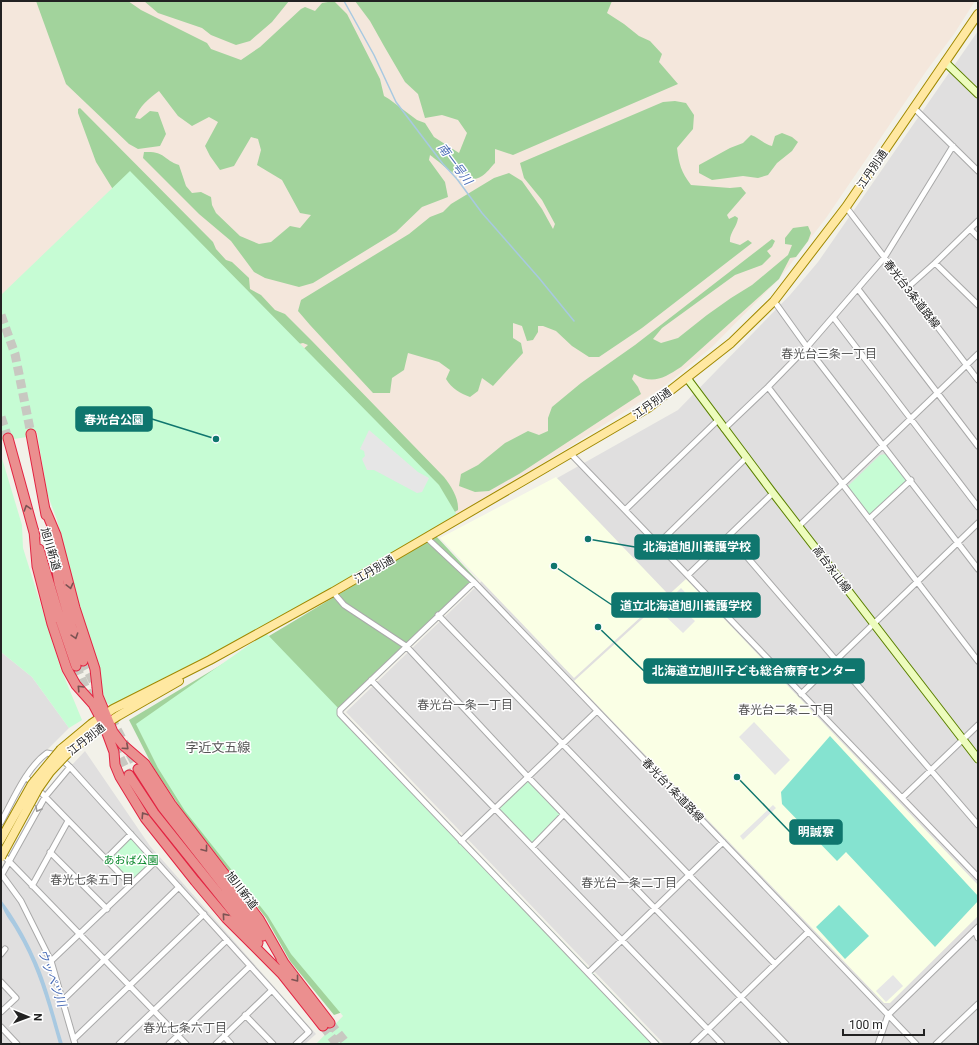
<svg xmlns="http://www.w3.org/2000/svg" width="979" height="1045" font-family="Roboto,'Noto Sans JP',sans-serif">
<style>
.residential{fill:#e0dfdf}
.education{fill:#faffe5}
.military{fill:#f4e7dc}
.forest{fill:#a2d39c}
.park{fill:#c6fcd4}
.pitch{fill:#85e3d0}
.parking{fill:#e6e6e6}
.water{fill:#a8c9e1}
.lines{fill:none;stroke-linecap:round;stroke-linejoin:round}
.stream{stroke:#a8c9e1;stroke-width:1.5}
.highway-tunnel{stroke:#c8c8c1;stroke-width:9;stroke-dasharray:9 4.5;stroke-linecap:butt}
.street-casing{stroke:#a9a9a9;stroke-width:7}
.secondary-casing{stroke:#5b8101;stroke-width:9}
.primary-casing{stroke:#a08900;stroke-width:10}
.highway-casing{stroke:#e22442;stroke-width:11}
.street{stroke:#fff;stroke-width:5}
.secondary{stroke:#edfcbd;stroke-width:7}
.primary{stroke:#ffe8a1;stroke-width:8}
.highway{stroke:#eb8f8f;stroke-width:9}
.primary-bridge-casing{stroke:#a08900;stroke-width:10;stroke-linecap:butt}
.primary-bridge{stroke:#ffe8a1;stroke-width:8}
.oneway{stroke:#7c5353}
.oneway2{stroke:#9c9c9c}
.labels{text-anchor:middle;stroke-width:3;stroke-linejoin:round;paint-order:stroke}
.street-label{font-size:11px;fill:#222;stroke:#fff}
.park-label{font-size:11px;fill:#08882a;stroke:#fff}
.water-label{font-size:12px;font-style:italic;fill:#4a6cb6;stroke:#fff}
.neighbourhood-label{font-size:12px;fill:#555;stroke:#fff}
.quarter-label{font-size:13px;fill:#555;stroke:#fff}
.leader{fill:none;stroke:#0f766e;stroke-width:1.5}
.callout-dot{fill:#0f766e;stroke:#fff;stroke-width:1.5}
.callout{fill:#0f766e;stroke:#0f766e;stroke-width:1.5}
.callout-label{font-size:12px;text-anchor:middle;font-weight:bold;fill:#fff}
</style>
<rect width="100%" height="100%" fill="#f2f1e9"/>
<!-- residential -->
<path class="residential" d="M978,31V1044H664L346,712L484,579L447,540L678,410L790,295L818,262Z
M1,652L32,677L69,728L25,772L1,813Z
M85,751L150,846L316,1034L305,1044H1V882L40,799Z"/>
<!-- education -->
<path class="education" d="M556,477L667,593L574,678L440,538Z
M686,579L978,885V916L890,1003H884L574,681Z"/>
<!-- military -->
<path class="military" d="M1,1H975L954,34L927,70L826,218L779,279L712,347L662,388L458,517L1,295Z"/>
<!-- forest -->
<path class="forest" d="M36,1H128L141,10L207,43L211,49L241,60L260,47L301,9L305,7L315,11L322,3L334,1L347,14L380,79L384,96L389,99L417,120L425,123L434,137L459,153L467,133L458,120L442,115L425,118L418,94L405,82L384,46L370,21L355,1H612L607,13L624,24L639,36L650,41L662,54L659,62L678,84L513,155L495,149V163C491,167 487,173 482,176C464,188 443,164 430,155L429,160L445,182L448,197L422,207L396,232L313,283L299,287L265,278L254,272L231,241L199,214L143,158L144,152C166,151 162,159 179,165L186,186L192,193L201,192L211,197L212,205L216,213L240,236L259,244L271,242L290,226L300,228L311,215L300,213L282,180L257,165L261,150L258,139L251,137L234,166L220,170L210,156L205,146L218,122L209,117L192,126L178,116L159,91C148,99 140,106 135,118L140,119L150,111L158,112L166,134L160,146L138,149L129,144L66,84Z
M144,1H289L272,22L250,41L236,45L211,35L202,28L158,13Z
M675,101L686,103L694,115L693,129L677,148C679,164 681,172 691,185L730,188L741,187L746,193L727,215L729,219L735,216L738,218C737,227 729,233 730,242L740,245L748,240L752,243L642,328L599,357H589L572,346L556,331L543,326H538V332L533,340L527,341L522,326L513,323V338L521,343L523,353L493,386L482,378L478,391L470,397C460,393 452,389 446,379L450,370L439,362L408,353L404,370L392,378L390,393H373L310,325L298,311L301,300L409,234L430,217L443,212L451,204L494,178L509,173L522,181L542,209L553,229L555,224L542,200L524,178L520,163L663,102Z
M80,108L213,242L216,249L226,260L232,262L249,278L250,289L261,295L275,310L285,314L312,341L444,477C451,486 459,498 458,510L453,513L300,352L308,345L303,343L294,345L122,204L96,162L78,113V109Z
M782,133L792,137L798,142L792,151L777,163L768,175L758,178L743,176L712,180L699,173V165L730,148L743,143L751,135C759,138 764,144 772,146L775,136Z
M808,226L811,233L808,241L796,257L790,258L779,279L681,367C664,378 653,385 634,374L632,379L638,387L641,394L519,474L489,491L475,492L459,486L461,474L478,465L505,443L528,431L539,435L548,431V418L552,407L581,383L635,345L772,239L775,241L772,247L767,251L771,256L762,265L735,275L662,328L653,339L661,343L678,338L707,315L731,298L752,285L788,255L792,245L785,244V238L793,228Z
M436,536L476,579L334,712L357,1007L334,1015L290,961L266,918L184,813L153,767L129,720Z"/>
<!-- park -->
<path class="park" d="M130,171L439,485L458,517L209,658L117,704L111,705L106,703L100,686L99,667L81,612L57,520L47,493L37,432L26,434L27,437L1,441V295Z
M886,454L907,480L869,515L848,486L880,455Z
M1,455L22,525L23,548L61,669L82,720L69,728L32,677L1,652Z
M266,633L661,1044H338L337,1043L335,1044H316L343,1016L291,954L268,916L185,811L158,768L136,724Z
M528,777L564,814L532,847L495,809Z
M131,834L156,861L131,885L106,859Z"/>
<!-- pitch -->
<path class="pitch" d="M830,736L978,896V901L935,947L846,852L837,861L782,804L781,792Z
M839,905L869,936L845,959L816,927Z"/>
<!-- parking -->
<path class="parking" d="M369,430L418,472L429,478L422,492L417,493L374,470H367L362,459L365,456L364,451L360,449Z
M681,588L694,602L684,611L695,621L683,633L659,610Z
M754,722L790,760L775,775L739,737Z
M773,805L776,808L743,840L740,836Z
M893,975L903,986L886,1002L876,991Z"/>
<!-- water -->
<path class="water" d="M1,900C14,917 25,936 34,956C47,983 54,1015 63,1044H59C48,1005 38,967 17,932C12,922 1,911 1,900Z"/>
<g class="lines">
<!-- stream -->
<path class="stream" d="M344,1L374,55L396,102L443,164L457,179L482,213L539,278L574,321"/>
<!-- highway-tunnel -->
<path class="highway-tunnel" d="M1,315L15,354L31,434
M1,417L8,438
M83,661L97,689
M76,666L92,702
M111,718L138,769
M114,746L129,775
M330,1023L347,1044
M323,1026L337,1044"/>
<!-- street casing -->
<g class="street-casing">
<path id="street" d="M913,107L978,171
M846,207L978,380
M970,229L978,237
M935,263L978,305
M907,288L935,263L978,221
M858,289L978,446
M774,301L807,347L978,569
M833,317L978,507
M768,387L978,661
M724,429L768,387L807,347L884,258L953,146
M571,454L978,877
M625,510L718,420
M869,519L911,480
M799,526L978,354
M729,536L978,825
M427,538L474,582L916,1044
M658,544L747,457
M688,575L773,493
M474,582L340,710V714L656,1044
M333,592L344,605L406,646L528,777L786,1044
M438,615L775,964
M371,680L722,1044
M801,694L978,523
M26,777L131,885
M902,798L978,725
M1,822C13,800 27,767 47,753L57,755L70,767L272,990L309,1032L296,1044
M461,841L597,711
M532,847L564,814
M50,852L107,909
M2,854L186,1044
M106,859L131,834
M2,875L21,901L51,961L75,1044
M1,876L45,797L70,767
M32,886L68,821
M975,930L978,938
M1,954L5,949
M51,961L156,861
M588,973L723,842
M1,982L16,998L1,1012
M63,1000L179,887
M245,1015L273,1044
M1,1027L17,1044
M224,1036L231,1044
M74,1039L204,914
M119,1044L227,940
M169,1044L250,966
M216,1044L272,990
M693,1044L808,932
M878,1044L888,1015L978,927
M936,1044L978,1004"/>
</g>
<!-- secondary casing -->
<g class="secondary-casing">
<path id="secondary" d="M945,62L978,94
M687,378L773,493L978,759"/>
</g>
<!-- primary casing -->
<g class="primary-casing">
<path id="primary" d="M61,749L91,724L113,709L210,660L333,592L648,408L731,343L774,301L846,207L978,14
M66,755L95,731L118,716L179,681"/>
</g>
<!-- highway casing -->
<g class="highway-casing">
<path id="highway" d="M31,434L46,515
M8,438L35,536
M45,509L56,535L75,608L95,669L98,696L113,732L123,745L145,764L171,804L259,919L284,963
M34,531L37,566L52,624L67,669L76,685L93,704L104,725L114,752L115,765L120,777L145,818L195,881L226,918L282,974
M50,531L59,583L71,625L83,661
M39,549L60,619L76,666
M138,769L163,808L263,936
M129,775L154,813L258,943
M281,959L330,1023
M278,969L323,1026"/>
</g>
<!-- street -->
<use href="#street" class="street"/>
<!-- secondary -->
<use href="#secondary" class="secondary"/>
<!-- primary -->
<use href="#primary" class="primary"/>
<!-- highway -->
<use href="#highway" class="highway"/>
<!-- primary-bridge casing -->
<g class="primary-bridge-casing">
<path id="primary-bridge" d="M1,839L32,784L61,749
M1,857L38,789L50,772L66,755"/>
</g>
<!-- primary-bridge -->
<use href="#primary-bridge" class="primary-bridge"/>
</g>
<!-- one-way arrows -->
<defs><path id="oneway-chevron" d="M-2-3.5L2.5 0L-2 3.5" fill="none" stroke-width="1.6" stroke-linecap="round" stroke-linejoin="round"/></defs>
<g class="oneway">
<use href="#oneway-chevron" transform="translate(27 508) rotate(-107)"/>
<use href="#oneway-chevron" transform="translate(70 586) rotate(76)"/>
<use href="#oneway-chevron" transform="translate(75 636) rotate(72)"/>
<use href="#oneway-chevron" transform="translate(80 688) rotate(-134)"/>
<use href="#oneway-chevron" transform="translate(126 747) rotate(42)"/>
<use href="#oneway-chevron" transform="translate(144 815) rotate(-123)"/>
<use href="#oneway-chevron" transform="translate(205 849) rotate(52)"/>
<use href="#oneway-chevron" transform="translate(225 916) rotate(-131)"/>
<use href="#oneway-chevron" transform="translate(296 979) rotate(52)"/>
</g>
<use class="oneway2" href="#oneway-chevron" transform="translate(38 809) rotate(119)"/>
<g class="labels">
<!-- street labels -->
<g class="street-label">
<text transform="translate(872 169) rotate(-56)" y="4">江丹別通</text>
<text transform="translate(912 294) rotate(52)" y="4">春光台3条道路線</text>
<text transform="translate(652 403) rotate(-35)" y="4">江丹別通</text>
<text transform="translate(51 549) rotate(74)" y="4">旭川新道</text>
<text transform="translate(374 569) rotate(-30)" y="4">江丹別通</text>
<text transform="translate(832 569) rotate(53)" y="4">高台永山線</text>
<text transform="translate(86 739) rotate(-38)" y="4">江丹別通</text>
<text transform="translate(673 790) rotate(46)" y="4">春光台1条道路線</text>
<text transform="translate(242 890) rotate(52)" y="4">旭川新道</text>
</g>
<!-- park labels -->
<g class="park-label">
<text x="131" y="864">あおば公園</text>
</g>
<!-- water labels -->
<g class="water-label">
<text transform="translate(455 164) rotate(53)" y="4">南一号川</text>
<text transform="translate(52 978) rotate(70)" y="4">ウッペツ川</text>
</g>
<!-- neighbourhood labels -->
<g class="neighbourhood-label">
<text x="829" y="358">春光台三条一丁目</text>
<text x="465" y="709">春光台一条一丁目</text>
<text x="786" y="714">春光台二条二丁目</text>
<text x="92" y="884">春光七条五丁目</text>
<text x="629" y="887">春光台一条二丁目</text>
<text x="185" y="1032">春光七条六丁目</text>
</g>
<!-- quarter labels -->
<g class="quarter-label">
<text x="218" y="752">字近文五線</text>
</g>
</g>
<!-- callouts -->
<path class="leader" d="M216 439L152 419M588 539L635 547M554 566L612 605M598 627L644 671M737 777L790 832"/>
<g class="callout-dot">
<circle cx="216" cy="439" r="4"/>
<circle cx="588" cy="539" r="4"/>
<circle cx="554" cy="566" r="4"/>
<circle cx="598" cy="627" r="4"/>
<circle cx="737" cy="777" r="4"/>
</g>
<g class="callout">
<rect x="76" y="407" width="76" height="24" rx="4"/>
<rect x="635" y="535" width="124" height="24" rx="4"/>
<rect x="612" y="593" width="148" height="24" rx="4"/>
<rect x="644" y="659" width="220" height="24" rx="4"/>
<rect x="790" y="820" width="52" height="24" rx="4"/>
</g>
<g class="callout-label">
<text x="114" y="424">春光台公園</text>
<text x="697" y="551">北海道旭川養護学校</text>
<text x="686" y="610">道立北海道旭川養護学校</text>
<text x="754" y="675">北海道立旭川子ども総合療育センター</text>
<text x="816" y="836">明誠寮</text>
</g>
<!-- border -->
<rect width="979" height="1045" fill="none" stroke="#222222" stroke-width="4"/>
<!-- north arrow -->
<g transform="translate(28 1017) rotate(91)" stroke="#ffffff" stroke-width="3" paint-order="stroke">
<path d="M0-3L7 15L0 10L-7 15Z" fill="#222222"/>
<text y="-6" font-size="11" font-weight="bold" text-anchor="middle" fill="#222222">N</text>
</g>
<!-- scale -->
<path d="M843 1029v6h81v-6" fill="none" stroke="#222222" stroke-width="2"/>
<text x="849" y="1029" font-size="12" fill="#222222" stroke="#ffffff" stroke-width="3" paint-order="stroke">100 m</text>
</svg>
